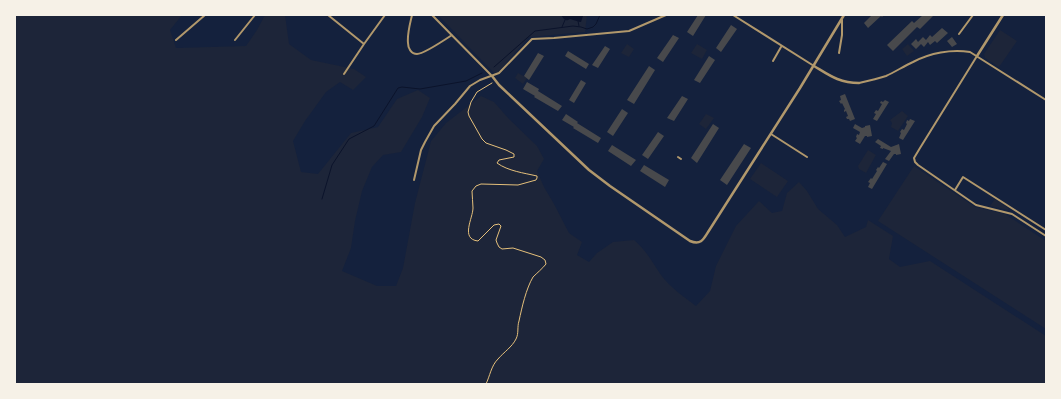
<svg xmlns="http://www.w3.org/2000/svg" width="1061" height="399" font-family="Helvetica,sans-serif">
<style>
.green{fill:#1d2539}
.water{fill:#0b132b}
.lines{fill:none;stroke-linecap:round;stroke-linejoin:round}
.stream{stroke:#0b132b;stroke-width:1}
.building{fill:#48494c}
.path{stroke:#e5c07b;stroke-width:1}
.minor{stroke:#b1986c;stroke-width:2}
.tertiary{stroke:#b1986c;stroke-width:2.5}
</style>
<rect width="100%" height="100%" fill="#14213d"/>
<!-- green -->
<path class="green" d="M15,15H182L170,30L176,48L246,46L257,30L265,15H285L289,44L311,60L354,69L366,77L353,90L340,82L326,92L305,121L293,141L301,172L318,174L351,133L378,127L397,99L418,90L430,98L422,117L401,152L383,155L372,167L362,191L355,221L351,248L342,271L377,286H396L403,268L415,203L431,141L446,123L481,96L494,102L509,119L537,146L544,159L537,171L544,187L554,204L569,233L582,242L577,255L589,262L597,253L613,242L634,240C647,251 652,262 661,275C670,287 684,297 696,306L710,291L716,266L736,226L759,201L772,213L782,211L787,193L799,182L807,191L818,209L837,225L845,237L866,227L868,220L893,236L889,259L900,267L930,261L1046,336V384H15Z
M438,15H587L585,32L529,37L498,72L494,73Z
M1000,30L1017,41L999,67L985,58L984,54Z
M627,44L634,49L629,57L621,53Z
M697,44L707,50L702,59L691,53Z
M908,44L914,51L907,56L902,49Z
M518,73L527,78L523,84L515,78Z
M902,111L908,116L898,131L891,127L892,123L890,120Z
M706,114L714,118L706,129L699,124Z
M868,150L876,155L866,173L859,169L858,166Z
M761,163L788,181L777,197L750,179Z
M914,166L975,207L1005,214L1046,241V329L878,221Z
M995,199L1008,208V210L990,206Z"/>
<!-- water -->
<path class="water" d="M561,15H582L583,16L581,22H580L570,19C565,22 564,19 561,15Z"/>
<g class="lines">
<!-- stream -->
<path class="stream" d="M578,21L579,26
M562,27L565,20
M494,67L535,31L573,26L581,27L587,29L593,27L596,24L600,15
M322,199L332,165L349,139L374,126L398,88L402,87L420,89L466,81L482,73"/>
</g>
<!-- building -->
<path class="building" d="M698,15H706L693,36L687,32Z
M872,15H884L882,17L881,16L868,28L864,23Z
M923,15H932L933,16L920,29L917,27L893,51L887,45L912,21L914,23Z
M731,25L737,29L721,52L716,48Z
M942,28L948,33L937,43L935,41L930,45L928,42L924,47L921,44L916,49L911,44L916,39L918,42L923,37L926,40L930,35L932,37Z
M673,35L679,38L663,62L657,58Z
M952,37L957,44L952,47L947,41Z
M605,46L610,49L598,68L592,65Z
M568,51L589,64L586,69L565,56Z
M538,53L544,56L529,80L524,76Z
M709,56L715,60L700,83L694,80Z
M649,66L655,70L634,104L627,100Z
M581,80L586,83L574,103L569,100Z
M527,82L539,89L538,91L562,106L558,111L534,97L535,96L523,89Z
M845,94L855,119L850,121L849,119H847L846,117L848,116L846,111L844,112V110L845,109L842,103L841,104L839,101L841,100L840,96Z
M682,96L688,99L674,121L667,118Z
M885,100L889,102L877,121L873,119L876,114L874,113L876,110L878,111L882,104L880,103L881,101L883,102Z
M622,109L628,113L613,136L607,132Z
M566,114L578,122L577,123L601,138L598,143L573,128L574,127L562,120Z
M910,119L915,121L903,140L899,138L901,133L900,132L902,129L904,130L907,124L906,123L907,120L909,121Z
M713,124L719,128L697,163L691,158Z
M855,124L862,128L865,127V126L870,125L872,136L867,137V136H865L860,144L855,141L857,138L856,137L857,134L859,135L860,132L853,128Z
M658,132L664,136L648,159L642,155Z
M878,139L891,147L899,144L901,154L896,155V154H894L889,161L885,159L891,151L883,148V149L880,148L881,146L875,142Z
M744,144L751,148L727,185L720,180Z
M612,145L636,160L631,166L608,151Z
M883,162L887,164L872,189L868,187L870,183L868,182L871,178L872,179L877,171L876,170L878,167L879,168Z
M644,165L669,180L665,187L640,171Z"/>
<g class="lines">
<!-- path -->
<path class="path" d="M486,384C490,376 491,366 498,359C504,352 512,347 516,339C519,333 517,327 519,321C522,307 526,289 533,277C537,273 542,269 546,264L545,260L541,257L513,248L502,249L499,247L497,243L496,240L501,226L499,224L494,225L478,241C460,239 473,218 473,208C473,202 472,197 472,191L476,186L481,184L518,185L536,180L537,178V176C524,173 508,171 497,163L499,160L514,157V154L506,150L486,143L482,139L469,116L468,112L471,102L477,92L492,83"/>
<!-- minor -->
<path class="minor" d="M328,15L364,44L344,74
M412,15C410,24 407,34 408,43C408,48 411,54 417,54C423,54 446,39 452,35
M432,15L492,76
M733,15L814,66
M959,34L973,15
M176,40L205,15
M235,40L255,15
M364,44L385,15
M839,53L842,35V20
M977,56L920,148L914,158L915,162L918,165L976,205L1012,214L1046,236
M773,61L781,47
M859,83C868,81 877,79 886,76C895,72 904,66 913,62C930,53 951,49 970,52L1046,100
M771,134L807,157
M678,157L681,159
M414,180L421,150L425,142L434,126L455,104L470,86L480,80L499,73L532,39L554,38L629,31L666,15
M955,190L963,177L1046,230"/>
<!-- tertiary -->
<path class="tertiary" d="M977,56L1003,15
M814,66C829,75 839,83 859,83
M492,76L499,85L589,170L610,186L690,241C702,246 704,238 710,229L800,88L844,15"/>
</g>
<!-- border -->
<rect width="1061" height="399" fill="none" stroke="#f6f1e7" stroke-width="32"/>
</svg>
